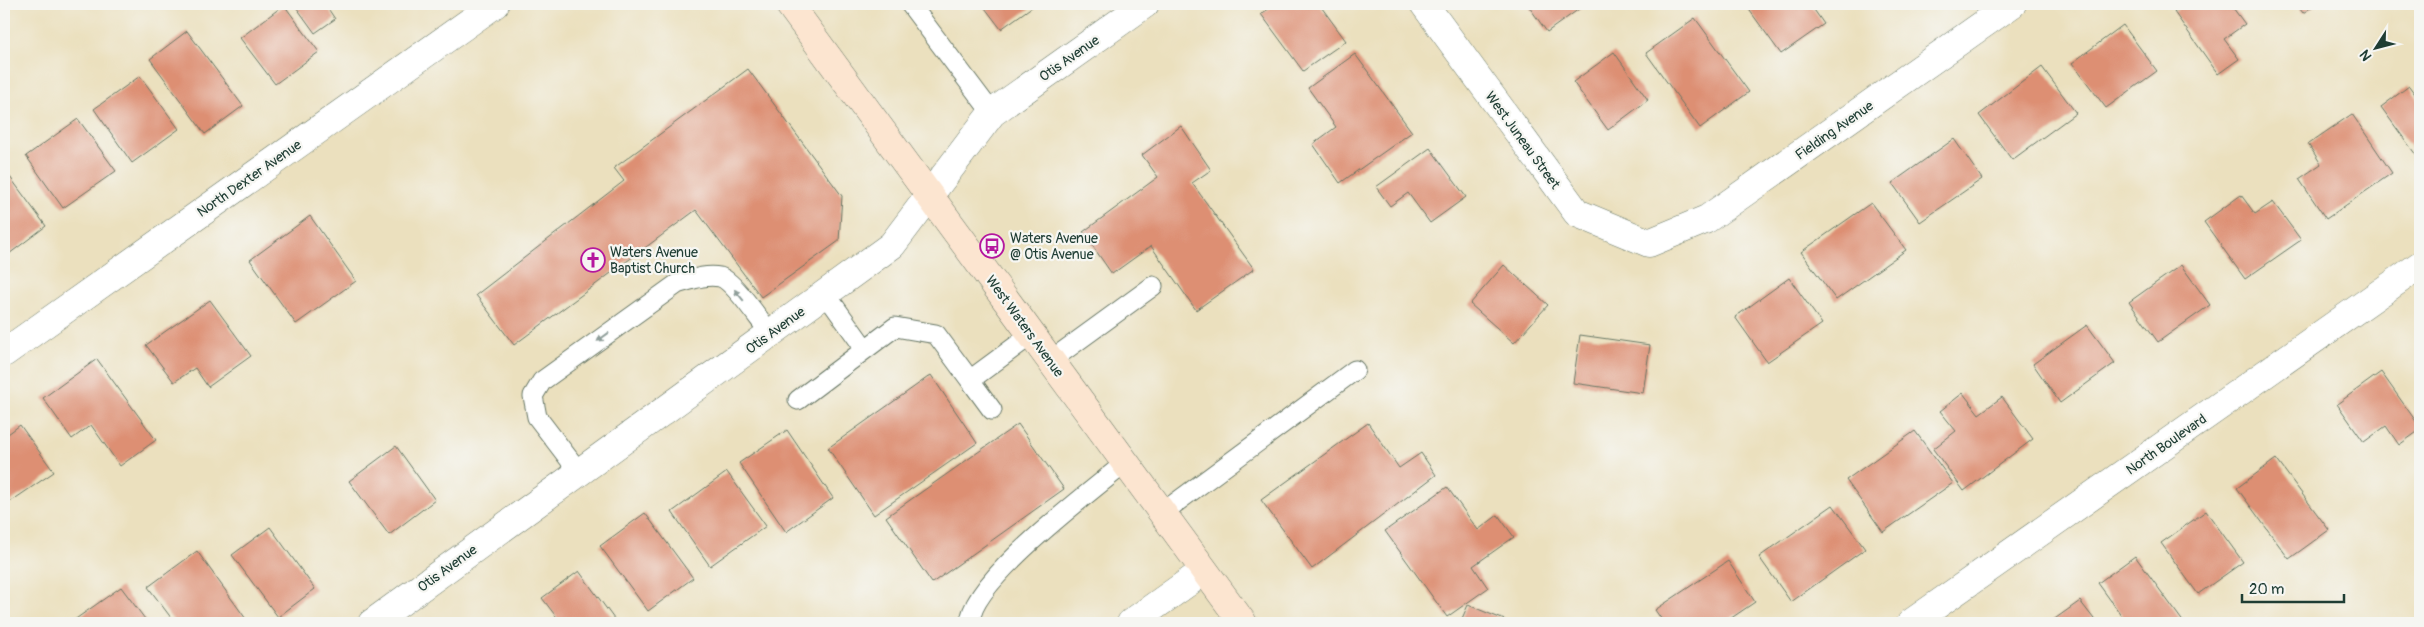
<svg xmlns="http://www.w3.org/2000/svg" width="2424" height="627" font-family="Pangolin,sans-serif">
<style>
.building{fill:#dd8f73}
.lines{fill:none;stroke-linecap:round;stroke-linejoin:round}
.service-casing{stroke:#667664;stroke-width:21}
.minor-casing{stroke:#667664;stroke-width:29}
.tertiary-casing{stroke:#667664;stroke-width:29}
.secondary-casing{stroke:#667664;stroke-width:29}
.service{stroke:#fff;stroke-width:19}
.minor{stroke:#fff;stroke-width:28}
.tertiary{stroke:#fff;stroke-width:28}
.secondary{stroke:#fce5d0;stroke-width:28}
.oneway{fill:#8f9e9a}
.labels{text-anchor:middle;stroke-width:4.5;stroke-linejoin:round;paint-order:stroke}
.street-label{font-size:14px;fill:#1f3d34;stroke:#f6f6f2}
.poi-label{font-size:14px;fill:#1f3d34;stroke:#f6f6f2;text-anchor:start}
</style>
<rect width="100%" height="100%" fill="#f6f6f2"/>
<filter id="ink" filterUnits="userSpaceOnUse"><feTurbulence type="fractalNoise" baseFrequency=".02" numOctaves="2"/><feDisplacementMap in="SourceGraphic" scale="10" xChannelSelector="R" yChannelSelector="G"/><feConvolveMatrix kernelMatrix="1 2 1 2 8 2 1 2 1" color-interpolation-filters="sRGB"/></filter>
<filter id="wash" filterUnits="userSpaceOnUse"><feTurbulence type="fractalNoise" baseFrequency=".0096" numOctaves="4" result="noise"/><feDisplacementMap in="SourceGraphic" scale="20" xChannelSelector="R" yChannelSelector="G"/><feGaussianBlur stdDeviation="1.12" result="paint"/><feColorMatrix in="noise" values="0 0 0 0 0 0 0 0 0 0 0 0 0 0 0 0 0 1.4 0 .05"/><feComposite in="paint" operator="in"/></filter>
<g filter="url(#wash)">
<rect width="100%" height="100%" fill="#ebe0be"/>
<g id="blocks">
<!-- building -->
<path class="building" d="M294,4H325L335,19L315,33Z
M982,4H1036L1001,29Z
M1276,4H1319L1346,41L1303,71L1261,14Z
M1527,4H1586L1547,32Z
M1745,4H1810L1824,24L1781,54Z
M2186,4H2230L2245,24L2224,39L2239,59L2218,74L2174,12Z
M2296,4H2316L2303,13Z
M284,5L319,52L275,84L240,38Z
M1695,18L1749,92L1700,128L1646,53Z
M2123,25L2157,71L2106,108L2072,63Z
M187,31L243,106L205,134L150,59Z
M1614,52L1648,100L1608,130L1573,82Z
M1355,54L1412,132L1340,183L1313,144L1336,127L1308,88Z
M2042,67L2076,113L2012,160L1979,115Z
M748,69L842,196L839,241L761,297L696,210L514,345L476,295L624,181L614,168Z
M140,76L179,129L132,163L94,109Z
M2409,86L2420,101V153L2416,155L2381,107Z
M2352,114L2392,173L2326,219L2299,179L2321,164L2308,144Z
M78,119L116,171L63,208L26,156Z
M1181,126L1211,170L1192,183L1254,269L1196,310L1151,246L1112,274L1083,232L1158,177L1142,155Z
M1954,139L1982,179L1920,222L1892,183Z
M1430,148L1466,197L1430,223L1408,193L1390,206L1376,187Z
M10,177L46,226L5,257L4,182Z
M2241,195L2255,214L2273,202L2301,240L2245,279L2204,222Z
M1871,203L1906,250L1836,300L1801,252Z
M310,216L356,281L296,324L250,260Z
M1504,265L1548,305L1514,343L1470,304Z
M2181,265L2210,305L2158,342L2129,302Z
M1789,278L1822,324L1767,362L1735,317Z
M210,300L251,356L208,387L195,368L174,382L146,345Z
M2087,325L2115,363L2060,403L2033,364Z
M1580,335L1650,345L1643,393L1573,383Z
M97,359L156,440L120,466L91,425L72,439L43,398Z
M2381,372L2420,427V430L2399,445L2386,426L2364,442L2337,404Z
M931,375L977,443L874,515L828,448Z
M1963,393L1979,414L2002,397L2033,439L1964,491L1933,449L1956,431L1940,411Z
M1368,423L1399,468L1421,453L1436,475L1312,569L1261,500Z
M1018,424L1064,489L932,583L886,517Z
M20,425L54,472L7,504L4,499V437Z
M787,430L833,498L786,532L739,463Z
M1915,431L1953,483L1883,532L1846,480Z
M396,446L435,500L389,535L349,481Z
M2276,459L2329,530L2289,559L2237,488Z
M727,472L766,526L710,566L672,512Z
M1447,487L1478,530L1498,515L1514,537L1473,566L1488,588L1447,617L1385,531Z
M1833,505L1865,549L1791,602L1759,557Z
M2206,511L2243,562L2198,594L2161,543Z
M645,513L693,578L648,611L600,546Z
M270,527L315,589L278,617L232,555Z
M197,551L246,619L240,623H175L148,587Z
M2135,556L2184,623H2127L2098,583Z
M1728,561L1755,602L1724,623H1664L1655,610Z
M579,571L617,623H561L542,598Z
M121,587L148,623H70Z
M2080,601L2097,623H2049Z
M1468,605L1512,623H1460Z"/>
</g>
</g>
<g filter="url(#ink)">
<use href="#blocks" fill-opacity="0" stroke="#667664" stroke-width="1"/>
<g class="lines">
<!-- service casing -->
<g class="service-casing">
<path id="service" d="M910,4L992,113
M825,293L865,349
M1050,361L1153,286
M970,380L992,410
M798,400L895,327L936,334L970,380L1031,335
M579,472L537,417L533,396L542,381L677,284C691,280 705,274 720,277C734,281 760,321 770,333
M1162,513L1355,370
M970,623C970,581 1091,492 1125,463"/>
</g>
<!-- minor casing -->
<g class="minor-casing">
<path id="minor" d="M1424,4L1577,213L1649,243L1707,219L2012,4
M4,353L495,4
M372,623L892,245L992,113L1145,4
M1131,623L1204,571"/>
</g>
<!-- tertiary casing -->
<g class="tertiary-casing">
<path id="tertiary" d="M1911,623L2420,265"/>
</g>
<!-- secondary casing -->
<g class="secondary-casing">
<path id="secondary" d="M789,4L1243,623"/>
</g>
<!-- service -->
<use href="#service" class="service"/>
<!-- minor -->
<use href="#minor" class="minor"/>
<!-- tertiary -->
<use href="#tertiary" class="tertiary"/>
<!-- secondary -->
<use href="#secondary" class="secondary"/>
</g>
<!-- one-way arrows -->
<defs><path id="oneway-solid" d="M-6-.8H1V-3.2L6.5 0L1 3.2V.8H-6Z" transform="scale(1.25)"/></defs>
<g class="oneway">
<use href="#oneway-solid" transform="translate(739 295) rotate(-129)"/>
<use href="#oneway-solid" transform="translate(603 337) rotate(144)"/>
</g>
</g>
<!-- icons -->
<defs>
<g id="bus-ring" transform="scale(1.25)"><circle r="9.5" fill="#f6f6f2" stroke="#b5179e" stroke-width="1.5"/><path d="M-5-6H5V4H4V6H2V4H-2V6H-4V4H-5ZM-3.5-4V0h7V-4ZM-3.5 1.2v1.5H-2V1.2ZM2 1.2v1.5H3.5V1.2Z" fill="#b5179e"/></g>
<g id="church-ring" transform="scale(1.25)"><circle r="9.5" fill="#f6f6f2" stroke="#b5179e" stroke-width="1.5"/><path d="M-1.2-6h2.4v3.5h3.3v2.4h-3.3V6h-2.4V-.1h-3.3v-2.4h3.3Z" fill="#b5179e"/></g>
</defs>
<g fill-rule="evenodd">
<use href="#bus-ring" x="992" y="246"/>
<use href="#church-ring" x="593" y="260"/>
</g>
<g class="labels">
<!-- street labels -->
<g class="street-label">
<text transform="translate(1069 58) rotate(-35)" y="5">Otis Avenue</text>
<text transform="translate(1834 130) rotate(-35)" y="5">Fielding Avenue</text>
<text transform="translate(1523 140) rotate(54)" y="5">West Juneau Street</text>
<text transform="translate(249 178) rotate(-35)" y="5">North Dexter Avenue</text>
<text transform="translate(1025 326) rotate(54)" y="5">West Waters Avenue</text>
<text transform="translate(775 330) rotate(-36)" y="5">Otis Avenue</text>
<text transform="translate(2166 444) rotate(-35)" y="5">North Boulevard</text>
<text transform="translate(447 568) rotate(-36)" y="5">Otis Avenue</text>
</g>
<!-- poi labels -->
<g class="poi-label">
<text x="1010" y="243">Waters Avenue<tspan x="1010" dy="16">@ Otis Avenue</tspan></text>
<text x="610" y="257">Waters Avenue<tspan x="610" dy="16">Baptist Church</tspan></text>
</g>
</g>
<!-- margin -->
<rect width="2424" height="627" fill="none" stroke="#f6f6f2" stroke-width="20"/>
<!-- north arrow -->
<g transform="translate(2376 48) rotate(234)" stroke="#f6f6f2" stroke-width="4" paint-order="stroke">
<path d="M0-4L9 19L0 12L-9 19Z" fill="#1f3d34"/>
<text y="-8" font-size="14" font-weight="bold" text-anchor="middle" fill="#1f3d34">N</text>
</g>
<!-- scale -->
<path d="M2242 594v8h102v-8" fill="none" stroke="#1f3d34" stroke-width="2.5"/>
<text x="2249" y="594" font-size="15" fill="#1f3d34" stroke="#f6f6f2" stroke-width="4" paint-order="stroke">20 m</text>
</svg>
